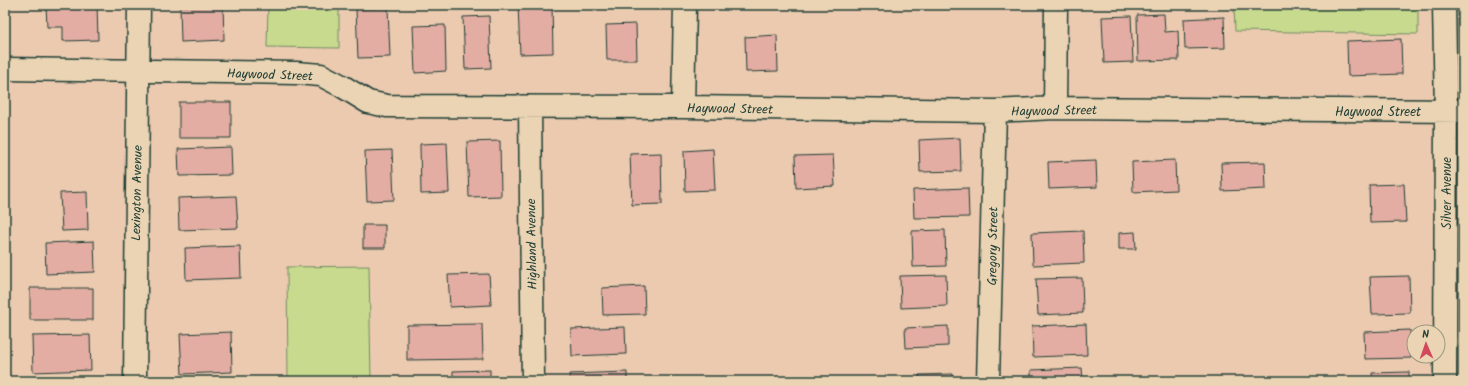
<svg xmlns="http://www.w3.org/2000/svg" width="1468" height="386" font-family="Kalam,sans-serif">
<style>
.green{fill:#c7da8e;stroke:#738c61}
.building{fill:#e4ada3;stroke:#1f3d34}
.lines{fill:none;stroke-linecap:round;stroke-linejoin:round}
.minor-casing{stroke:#1f3d34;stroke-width:25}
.minor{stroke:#ead4b3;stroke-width:22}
.labels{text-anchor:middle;stroke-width:3;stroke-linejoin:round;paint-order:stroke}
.street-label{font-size:13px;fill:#1f3d34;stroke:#ead4b3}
</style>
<rect width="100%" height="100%" fill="#ebcab0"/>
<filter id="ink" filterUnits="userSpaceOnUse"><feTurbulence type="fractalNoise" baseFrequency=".025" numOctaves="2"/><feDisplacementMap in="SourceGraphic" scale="8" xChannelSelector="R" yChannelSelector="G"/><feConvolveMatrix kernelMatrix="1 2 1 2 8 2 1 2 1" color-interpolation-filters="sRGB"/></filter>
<g filter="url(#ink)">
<!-- green -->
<path class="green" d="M268,5H339V48L267,47Z
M1234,5H1418V34L1235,31Z
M369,266L371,381H288L287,267Z"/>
<!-- building -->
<path class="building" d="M46,5H97L98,40L63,41V27H47Z
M223,5L224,40L181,42L180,6Z
M518,5H552L553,53L520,54Z
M388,8L390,57L358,58L356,9Z
M1164,14L1165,32L1178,31L1179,60L1138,61L1137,15Z
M489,16L491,68L465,69L463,17Z
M1131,16L1133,62L1104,63L1102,17Z
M1224,17L1225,48L1185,49L1184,19Z
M636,24L637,60H607L606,25Z
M445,25L446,71L415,73L413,26Z
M777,35L778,71L746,72L745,37Z
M1401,39L1402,74L1348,76L1347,41Z
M179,102H231V138H179Z
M5,109L6,151H5Z
M960,138L961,171L920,172L919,140Z
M500,141L501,196L469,197L467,142Z
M447,143L449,193L421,194L420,144Z
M231,147L232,175L179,176L178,149Z
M713,149L715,190L685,191L684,151Z
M392,150L394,200L367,201L365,151Z
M661,153L662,204L632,205L630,154Z
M833,155L835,186L796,188L795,156Z
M1096,160L1097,187L1049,189L1048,162Z
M1175,160L1176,190L1133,192L1132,162Z
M1265,162L1266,189L1222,191L1221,163Z
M1404,184L1406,222L1370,223L1369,185Z
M968,188L969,217L914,218L913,190Z
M87,192L88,230L62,231L60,193Z
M236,196L238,228L179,230L178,198Z
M363,225H385V248H363Z
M945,230L946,266L913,267L912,231Z
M1083,231L1084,263L1033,265L1032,233Z
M1135,232L1136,249H1119V233Z
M94,241L95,272L46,274L45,243Z
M240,246L241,278L186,280L185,248Z
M489,274L491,305L450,307L448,275Z
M946,275L947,306L901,308L900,276Z
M1409,276L1410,313L1372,314L1370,277Z
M1082,278L1083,313L1038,315L1036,279Z
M644,286L645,314L603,315L602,288Z
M30,288H93V320H30Z
M482,324L483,359L407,360V325Z
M1086,324L1087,355L1033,357L1032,326Z
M948,326V346L906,348L905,328Z
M625,327L626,354L572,356L571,329Z
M1410,330L1411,358L1365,359L1364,332Z
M231,332L232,372L182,374L180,334Z
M90,335L91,370L33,372L32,336Z
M1082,368L1083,381H1031V370Z
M490,370V381H453V371Z
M627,372V381H570L569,374Z
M1409,372V381H1373L1372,373Z
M953,374V381H919V375Z"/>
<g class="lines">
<!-- minor casing -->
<g class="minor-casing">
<path id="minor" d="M1444,5L1446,111L1445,381
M5,69L296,73L321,75L342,86L368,102L387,106L683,107L995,111L1055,108L1463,111
M530,107L533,381
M683,107L685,5
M1055,108L1056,5
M135,381L139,5
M988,381L995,111"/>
</g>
<!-- minor -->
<use href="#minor" class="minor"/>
</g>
</g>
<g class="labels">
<!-- street labels -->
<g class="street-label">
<text transform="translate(270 74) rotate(2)" y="5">Haywood Street</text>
<text transform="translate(730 108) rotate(1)" y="5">Haywood Street</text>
<text transform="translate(1054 110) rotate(-1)" y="5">Haywood Street</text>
<text x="1378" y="116">Haywood Street</text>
<text transform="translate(136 193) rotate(-89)" y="5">Lexington Avenue</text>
<text transform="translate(1446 193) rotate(-90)" y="5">Silver Avenue</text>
<text transform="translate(531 244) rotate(-91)" y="5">Highland Avenue</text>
<text transform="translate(992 246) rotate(-89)" y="5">Gregory Street</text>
</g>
</g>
<!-- margin -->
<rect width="1468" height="386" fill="none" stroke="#ead4b3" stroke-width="20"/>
<rect x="10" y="10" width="1448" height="366" fill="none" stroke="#1f3d34" stroke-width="1.5" filter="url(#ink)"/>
<!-- north arrow -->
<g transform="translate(1426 344) rotate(358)"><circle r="19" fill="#ead4b3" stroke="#999880"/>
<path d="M0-3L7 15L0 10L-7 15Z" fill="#d1495b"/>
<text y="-6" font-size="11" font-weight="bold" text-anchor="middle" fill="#1f3d34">N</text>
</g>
</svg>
